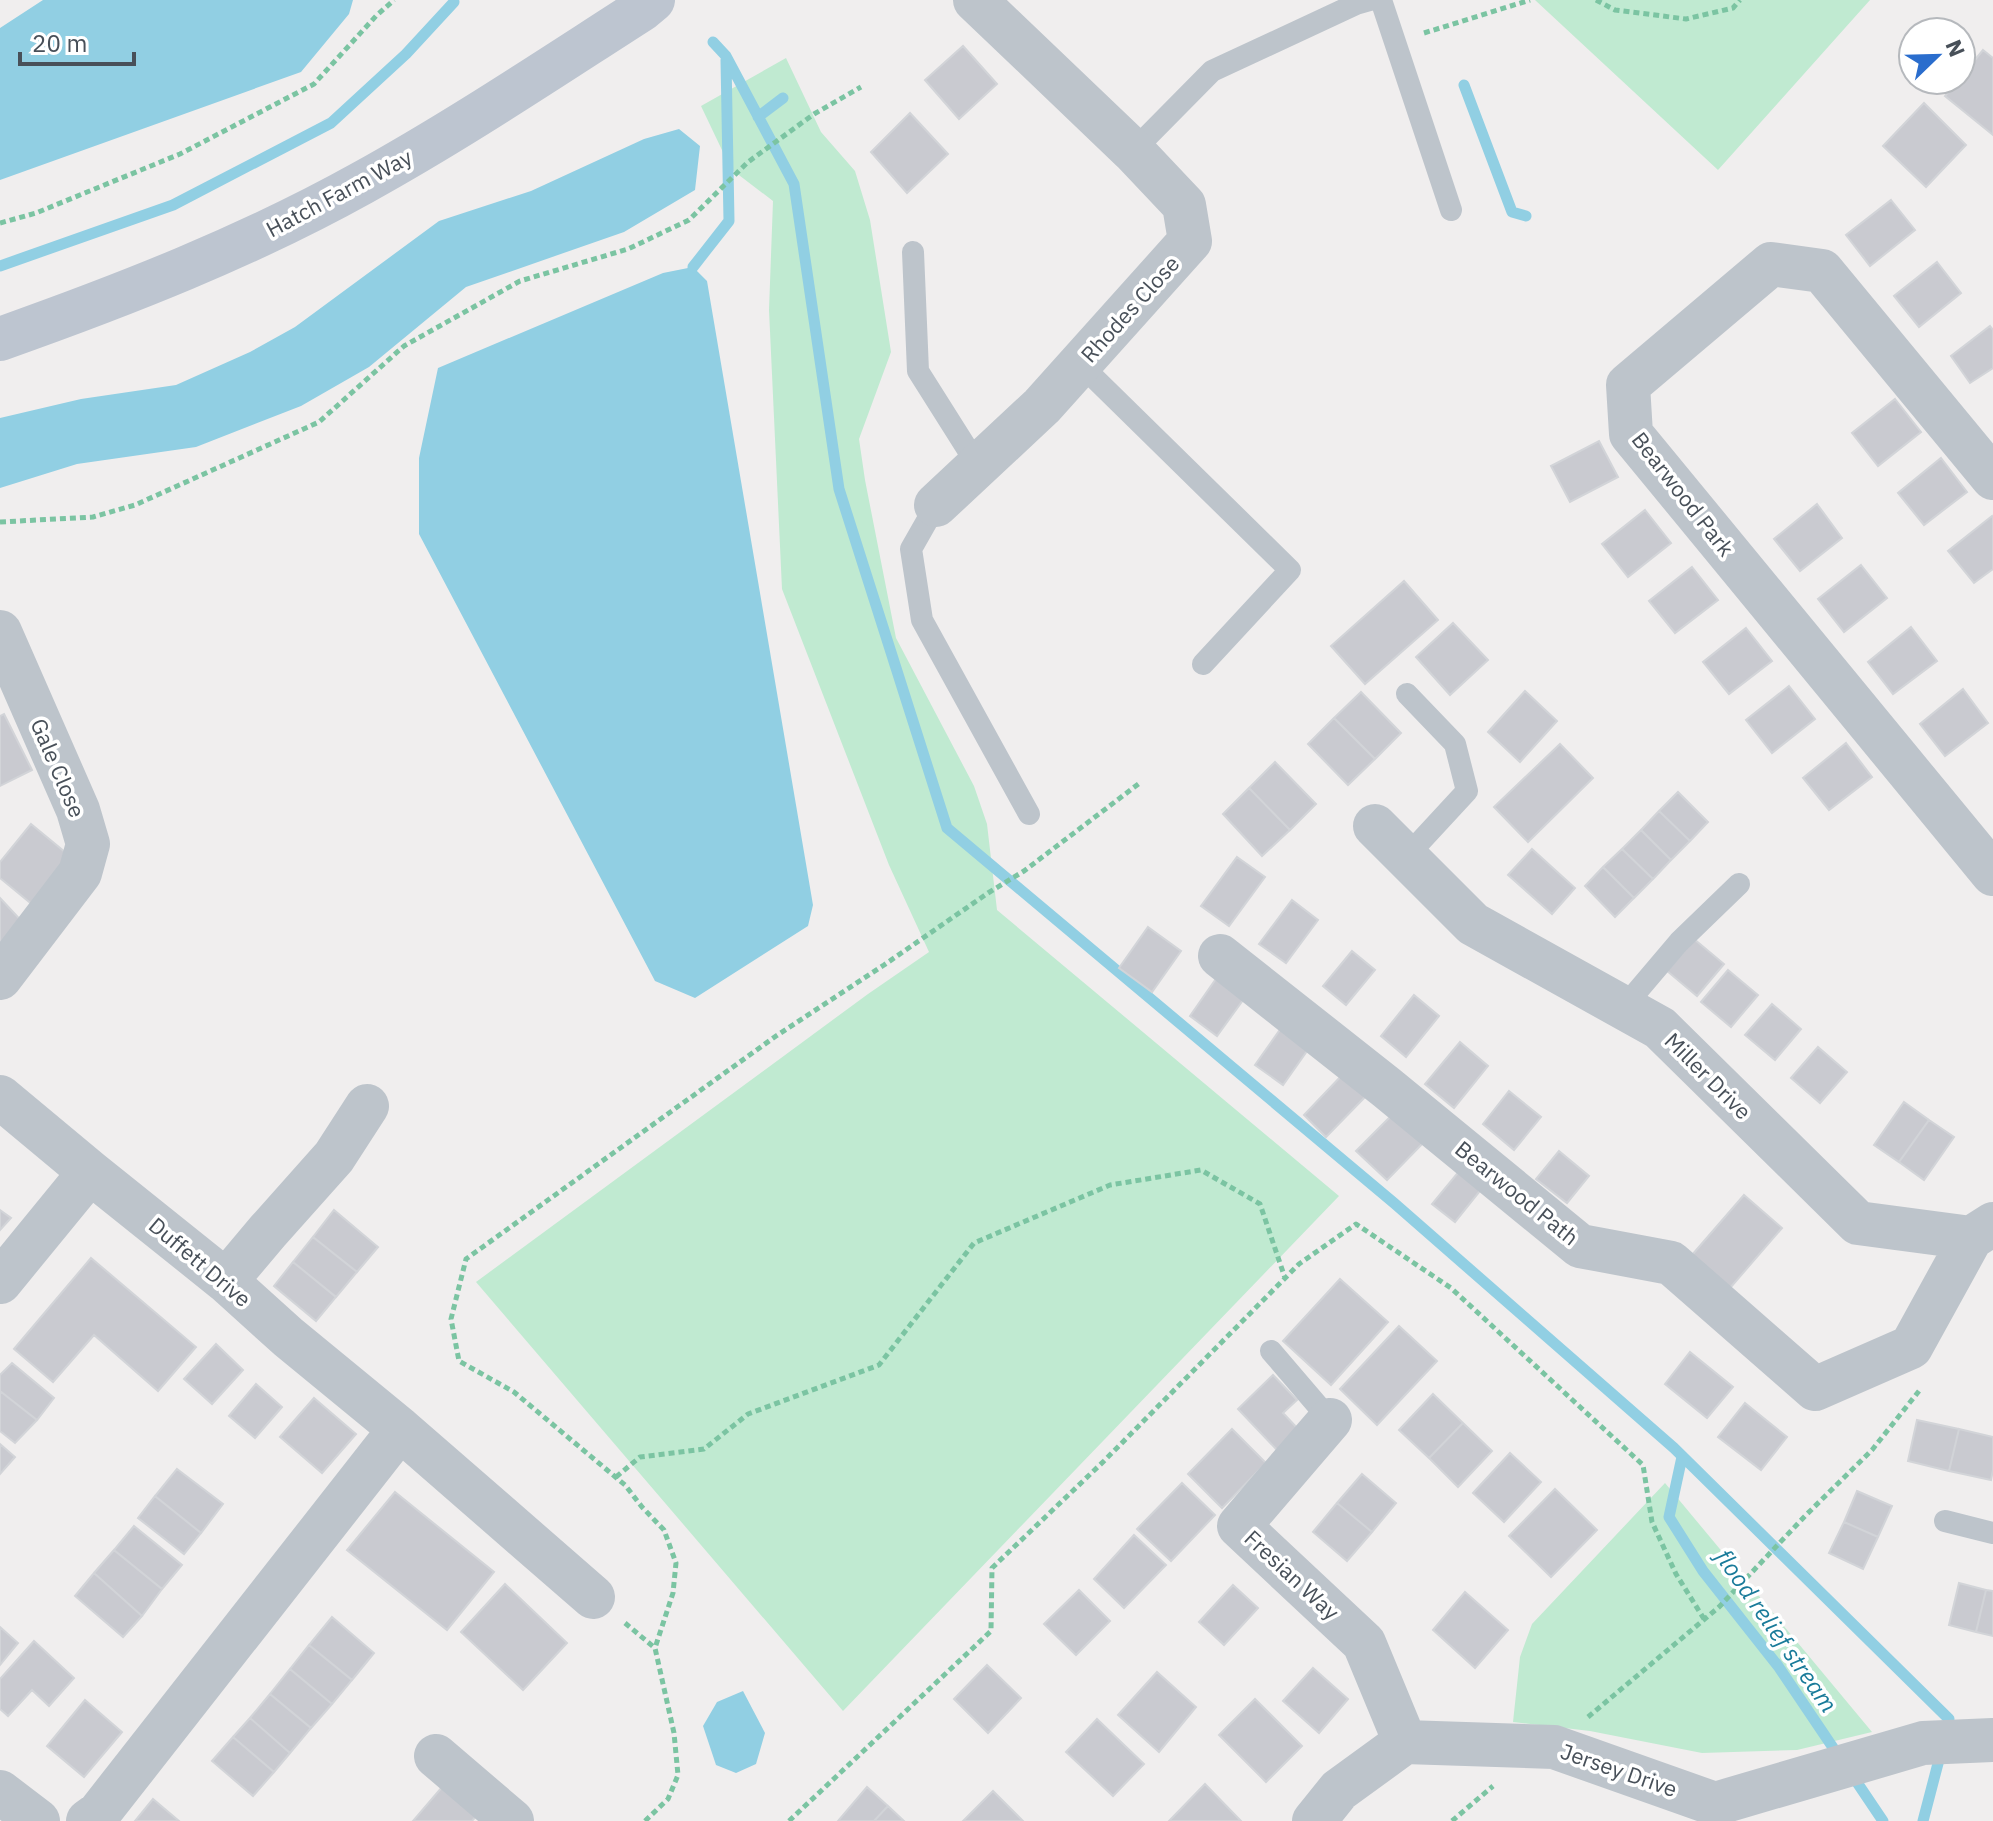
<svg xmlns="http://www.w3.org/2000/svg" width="1993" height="1821" font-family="'IBM Plex Sans',sans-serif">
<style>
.green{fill:#c0ead1}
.water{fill:#91cfe3}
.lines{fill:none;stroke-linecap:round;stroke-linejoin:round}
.stream{stroke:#91cfe3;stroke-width:11}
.building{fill:#c9cad0;stroke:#d2d4d8;stroke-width:2}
.path{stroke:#7bc4a2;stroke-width:5;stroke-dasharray:6 4;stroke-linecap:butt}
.lane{stroke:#bdc4cb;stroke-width:22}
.street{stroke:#bdc4cb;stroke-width:44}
.secondary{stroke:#bdc5d0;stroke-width:44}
.labels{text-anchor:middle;stroke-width:7;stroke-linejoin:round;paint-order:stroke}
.street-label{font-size:22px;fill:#485059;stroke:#fff}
.water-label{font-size:24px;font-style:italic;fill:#1a7b9a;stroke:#fff}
</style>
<rect width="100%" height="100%" fill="#f0eeee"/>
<!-- green -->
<path class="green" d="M1535,0H1870L1718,170Z
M786,58L821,132L855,171L870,220L891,352L859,439L865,480L896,638L974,786L987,824L997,910L1339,1196L843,1711L476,1282L868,994L929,952L889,865L782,589L769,310L773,201L731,169L701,106Z
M1665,1483L1872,1732L1797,1750L1702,1753L1590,1731L1513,1722L1520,1657L1532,1624Z"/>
<!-- water -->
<path class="water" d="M43,0H353L349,14L301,72L0,180V28Z
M679,129L700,146L695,190L624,232L466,287L369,367L301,406L196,447L77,464L0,488V418L81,399L176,385L250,352L295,327L439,221L531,191L644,139Z
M693,267L707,281L813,905L808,926L695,998L655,981L419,534V458L438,368L663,273Z
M743,1691L765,1733L756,1764L736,1773L716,1765L703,1726L717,1702Z"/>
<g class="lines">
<!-- stream -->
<path class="stream" d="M713,42L726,56L794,184L839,489L947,828L1394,1203L1674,1448L1949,1719L1946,1731
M1464,85L1512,212L1526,216
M758,117L783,98
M0,266L173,205L331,123L406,54L454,2
M693,267L729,221L726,60
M1682,1457L1669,1517L1703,1571L1778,1666L1840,1758
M1852,1775L1883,1821
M1923,1821L1941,1752"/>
</g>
<!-- building -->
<path class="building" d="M963,46L997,84L959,119L925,80Z
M1983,50L1993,58V135L1945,96L1958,80H1961V77Z
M1924,103L1966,145L1926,187L1883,146Z
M910,113L948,154L907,193L871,152Z
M1891,200L1915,230L1870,266L1846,235Z
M1937,262L1961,293L1919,327L1894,296Z
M1990,326L1993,330V368L1970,383L1951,356Z
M1895,399L1921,432L1878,466L1852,433Z
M1599,441L1618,477L1570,502L1551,466Z
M1941,458L1967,492L1924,525L1898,493Z
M1817,504L1842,538L1800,571L1774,539Z
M1645,510L1671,543L1628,577L1602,544Z
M1992,516L1993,518V569L1974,583L1948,551Z
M1861,565L1887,598L1844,632L1818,599Z
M1692,567L1718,600L1675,633L1649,601Z
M1404,581L1438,620L1365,684L1331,646Z
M1453,623L1488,660L1450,695L1416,657Z
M1911,627L1937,661L1893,694L1868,662Z
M1746,628L1772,661L1729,694L1703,662Z
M1789,686L1815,719L1772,753L1746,720Z
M1963,689L1988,723L1945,756L1920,724Z
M1525,691L1557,721L1520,762L1488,732Z
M1361,692L1401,733L1375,759L1334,718Z
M4,714L32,770L0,786V716Z
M1334,718L1375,759L1348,785L1308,744Z
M1846,743L1872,777L1829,810L1803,778Z
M1560,744L1593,778L1528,842L1494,807Z
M1275,762L1316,804L1290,830L1249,788Z
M1249,788L1290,830L1262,856L1223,814Z
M1678,792L1708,822L1690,841L1659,811Z
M1659,811L1690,841L1671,860L1641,830Z
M31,824L77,862L39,910L0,878V862Z
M1641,830L1671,860L1653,879L1622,849Z
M1532,849L1575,888L1552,914L1508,875Z
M1622,849L1653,879L1634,898L1603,867Z
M1237,857L1265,877L1229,926L1201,906Z
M1603,867L1634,898L1615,917L1585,886Z
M0,898L28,928L0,956Z
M1292,900L1318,920L1286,963L1259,944Z
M1148,927L1181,951L1152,992L1119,968Z
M1694,939L1724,964L1697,996L1667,971Z
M1352,951L1375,970L1346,1005L1323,986Z
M1728,970L1758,995L1731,1027L1701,1002Z
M1218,976L1246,996L1217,1036L1190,1016Z
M1414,995L1439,1016L1406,1057L1381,1036Z
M1772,1004L1801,1029L1775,1060L1745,1035Z
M1284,1024L1312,1044L1283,1085L1255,1065Z
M1460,1042L1488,1066L1454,1108L1425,1084Z
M1818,1047L1847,1072L1820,1103L1791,1078Z
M1345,1072L1368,1094L1326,1137L1304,1115Z
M1509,1091L1541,1117L1514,1150L1483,1124Z
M1904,1102L1929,1120L1899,1162L1874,1145Z
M1396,1111L1426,1140L1387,1180L1356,1151Z
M1929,1120L1954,1137L1924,1180L1899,1162Z
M1559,1151L1589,1176L1567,1203L1536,1179Z
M1466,1163L1488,1181L1455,1222L1432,1204Z
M1744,1195L1782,1228L1730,1288L1692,1255Z
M0,1210L11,1218L0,1230Z
M334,1210L378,1247L357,1272L313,1237Z
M313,1237L357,1272L336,1297L293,1262Z
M91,1258L196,1347L158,1391L94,1335L53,1382L14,1349Z
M293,1262L336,1297L316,1321L274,1286Z
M1340,1279L1388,1322L1331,1385L1283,1341Z
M1399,1326L1437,1361L1377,1425L1340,1389Z
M216,1344L243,1370L212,1404L184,1379Z
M1690,1352L1733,1387L1707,1418L1665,1384Z
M12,1363L54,1398L37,1420L0,1391V1375Z
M1273,1375L1297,1400L1283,1413L1300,1431L1278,1451L1238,1409Z
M256,1384L282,1407L255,1438L229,1416Z
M0,1391L37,1420L15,1443L0,1431Z
M1433,1394L1463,1423L1429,1458L1399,1430Z
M314,1398L356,1434L322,1473L280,1437Z
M1745,1403L1787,1437L1761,1470L1718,1437Z
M1917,1420L1959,1429L1949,1471L1908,1461Z
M1463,1423L1492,1451L1458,1487L1429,1458Z
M1232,1429L1266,1463L1222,1508L1188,1474Z
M1959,1429L1993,1437V1470L1991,1480L1949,1471Z
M0,1444L15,1457L0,1474Z
M1510,1453L1541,1482L1504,1522L1473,1493Z
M177,1469L223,1504L201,1533L155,1496Z
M1362,1474L1396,1503L1372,1532L1337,1503Z
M1182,1483L1215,1515L1171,1561L1137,1529Z
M1555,1489L1597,1530L1551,1577L1509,1536Z
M1857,1491L1892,1506L1878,1537L1844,1522Z
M395,1492L494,1572L447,1630L347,1550Z
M155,1496L201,1533L184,1554L138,1518Z
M1337,1503L1372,1532L1347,1561L1313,1532Z
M1844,1522L1878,1537L1863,1569L1829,1553Z
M134,1526L182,1565L162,1589L114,1550Z
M1134,1535L1166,1565L1124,1608L1094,1579Z
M114,1550L162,1589L142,1616L94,1573Z
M94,1573L142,1616L123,1637L75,1596Z
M1959,1583L1986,1590L1976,1632L1949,1625Z
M505,1584L567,1643L523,1690L461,1632Z
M1233,1585L1258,1608L1224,1645L1199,1622Z
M1079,1590L1110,1621L1076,1655L1044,1624Z
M1986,1590L1993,1591V1636L1976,1632Z
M1465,1592L1508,1630L1475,1668L1433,1630Z
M332,1617L374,1653L352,1680L309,1645Z
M0,1627L18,1643L0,1665Z
M34,1641L74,1678L49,1706L32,1690L8,1716L0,1709V1679Z
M309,1645L352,1680L332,1704L290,1669Z
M987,1665L1021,1698L988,1733L954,1699Z
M1313,1668L1348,1699L1319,1733L1283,1701Z
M290,1669L332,1704L311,1728L270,1694Z
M1157,1672L1196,1707L1159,1752L1118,1715Z
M270,1694L311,1728L290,1753L250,1718Z
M1255,1699L1302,1746L1266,1782L1219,1735Z
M85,1700L122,1732L84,1777L47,1746Z
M250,1718L290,1753L274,1772L233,1737Z
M1097,1719L1144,1764L1113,1796L1066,1752Z
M233,1737L274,1772L253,1796L212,1761Z
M1205,1784L1241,1821H1169Z
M443,1786L477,1815L472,1821H413Z
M867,1787L888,1806L874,1821H838Z
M993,1791L1023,1821H963Z
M153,1799L179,1821H135Z
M888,1806L904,1821H874Z"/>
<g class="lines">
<!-- path -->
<path class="path" d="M1596,0L1615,10L1686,19L1733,8L1740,0
M1424,33L1530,0
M0,223L36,213L180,154L314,84L376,16L394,0
M0,522L93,517L135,505L319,422L404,346L520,281L628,249L689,220L748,162L814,114L861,87
M616,1477L640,1457L704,1449L748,1414L879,1365L974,1243L1110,1185L1201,1170L1260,1204L1285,1278
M625,1623L655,1648
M1588,1717L1719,1607L1806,1515L1872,1450L1919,1391
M645,1821L668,1799L678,1775L674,1733L655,1648L673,1593L676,1563L664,1530L642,1507L625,1485L514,1392L459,1361L451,1319L466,1259L776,1036L884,965L988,893L1024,871L1141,782
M789,1821L991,1631L992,1568L1104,1461L1299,1264L1356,1224L1451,1288L1643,1465L1652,1522L1676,1574L1704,1619
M1452,1821L1493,1786"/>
<!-- lane -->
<path class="lane" d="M1381,0L1451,210
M1133,151L1212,71L1356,4L1370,0
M913,252L918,371L978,466
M1080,364L1290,570L1203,664
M936,505L911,549L922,620L1029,814
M1406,857L1467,791L1455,744L1407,694
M1623,1008L1679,942L1739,884
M1271,1351L1330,1420
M1945,1521L1993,1533"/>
<!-- street -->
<path class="street" d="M1993,478L1822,271L1771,264L1628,385L1631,434L1993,874
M936,505L1042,406L1190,241L1184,205L1133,151L975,0
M0,632L78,810L88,844L80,873L0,978
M1375,826L1473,924L1660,1028L1858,1223L1971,1238
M1220,956L1386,1087L1580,1246L1671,1263L1815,1389L1911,1347L1971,1238L1993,1224
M0,1097L90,1172L226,1281L288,1337L400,1429L593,1597
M226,1281L268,1231L334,1157L367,1106
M0,1282L90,1172
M1330,1420L1239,1526L1364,1643L1405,1742
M436,1756L512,1821
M0,1792L38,1821
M88,1821L99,1813L400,1429
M1314,1821L1339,1790L1405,1742L1554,1747L1715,1804L1923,1743L1993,1740"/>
<!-- secondary -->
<path class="secondary" d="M0,339C124,295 247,247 362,183C458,130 549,69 641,10L653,0"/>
</g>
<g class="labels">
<!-- street labels -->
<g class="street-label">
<text transform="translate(339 193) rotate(-28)" y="8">Hatch Farm Way</text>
<text transform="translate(1130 309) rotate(-48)" y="8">Rhodes Close</text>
<text transform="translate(1683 494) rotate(52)" y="8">Bearwood Park</text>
<text transform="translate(58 768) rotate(67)" y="8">Gale Close</text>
<text transform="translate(1708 1076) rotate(45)" y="8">Miller Drive</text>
<text transform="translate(1517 1193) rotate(39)" y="8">Bearwood Path</text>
<text transform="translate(200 1262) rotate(40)" y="8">Duffett Drive</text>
<text transform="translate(1292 1575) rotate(43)" y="8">Fresian Way</text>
<text transform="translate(1619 1770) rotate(19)" y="8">Jersey Drive</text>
</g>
<!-- water labels -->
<g class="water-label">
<text transform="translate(1776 1631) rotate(55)" y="8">flood relief stream</text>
</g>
</g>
<!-- north arrow -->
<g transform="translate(1937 56) rotate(67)"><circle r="38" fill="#ffffff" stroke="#b6b9bd" stroke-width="2"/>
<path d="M0-6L14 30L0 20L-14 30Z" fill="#2a6dcd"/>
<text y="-12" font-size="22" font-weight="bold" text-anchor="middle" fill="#485059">N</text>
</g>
<!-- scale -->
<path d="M20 52v12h114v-12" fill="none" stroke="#485059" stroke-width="4"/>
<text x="32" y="52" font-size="24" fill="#485059" stroke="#ffffff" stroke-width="6" paint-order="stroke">20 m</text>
</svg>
